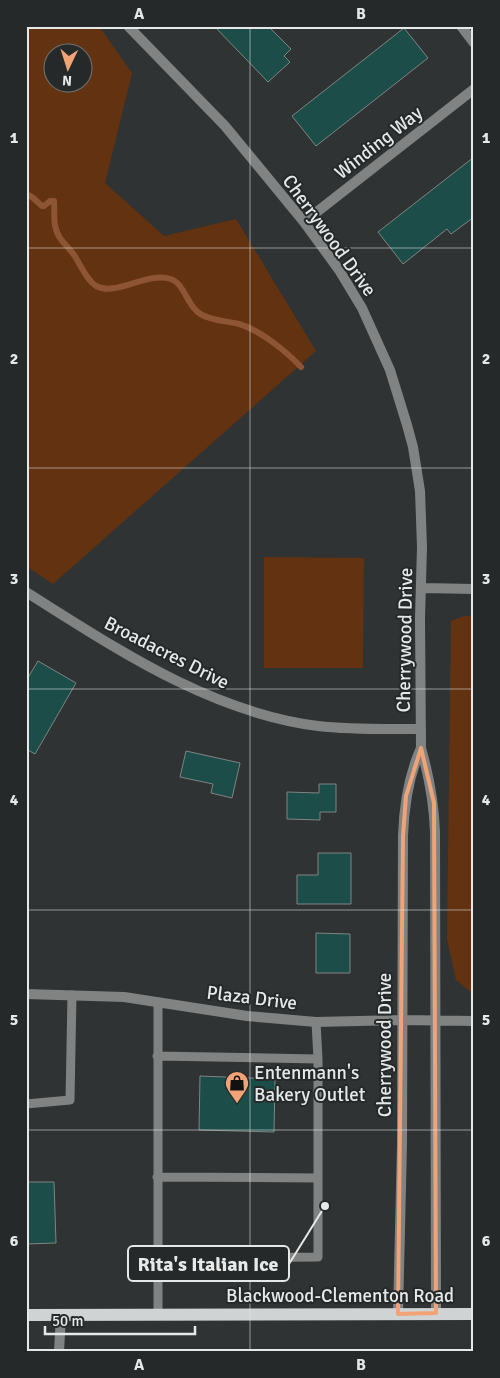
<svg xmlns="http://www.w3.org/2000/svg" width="500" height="1378" font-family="Signika,sans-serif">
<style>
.green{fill:#633211;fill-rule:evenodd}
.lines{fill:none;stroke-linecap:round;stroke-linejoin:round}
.stream{stroke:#8d5533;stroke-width:6}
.building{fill:#1c4d48;stroke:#808483}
.lane{stroke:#818383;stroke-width:9}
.street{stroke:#818383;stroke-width:10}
.primary{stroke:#d0d3d3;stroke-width:12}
.marked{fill:none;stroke:#efa377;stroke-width:4;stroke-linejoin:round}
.grid{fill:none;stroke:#e7e9e9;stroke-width:1;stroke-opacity:0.55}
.labels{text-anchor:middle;stroke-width:4;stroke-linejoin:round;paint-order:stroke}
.street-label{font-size:19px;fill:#e7e9e9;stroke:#262929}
.poi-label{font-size:19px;fill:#e7e9e9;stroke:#262929;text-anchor:start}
.leader{fill:none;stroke:#e7e9e9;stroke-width:2}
.callout-dot{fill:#e7e9e9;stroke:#262929;stroke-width:2}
.callout{fill:#262929;stroke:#e7e9e9;stroke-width:2}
.callout-label{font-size:20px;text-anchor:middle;font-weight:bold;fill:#e7e9e9}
.neatline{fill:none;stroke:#e7e9e9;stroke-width:2}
.grid-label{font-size:16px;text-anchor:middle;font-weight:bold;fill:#e7e9e9}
</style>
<rect width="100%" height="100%" fill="#303333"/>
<!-- green -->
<path class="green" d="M26,26H99L132,73L105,183L164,236L236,219L316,351L53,584L26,566ZM52,52H82V82H52Z
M264,557L364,558L363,668H264Z
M464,616H474V995L456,980L447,939L451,621Z"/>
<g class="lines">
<!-- stream -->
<path class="stream" d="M26,194L32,197L42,206H44L50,201H54C55,213 52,226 60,238C65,245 72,251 76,258C82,268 87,280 96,286C116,297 148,271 171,279C185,284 187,307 202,315C214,321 227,321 239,324C260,330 287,352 301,367"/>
</g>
<!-- building -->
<path class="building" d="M214,26H252L254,28L256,26H268L291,49L284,56L290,62L268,82Z
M404,28L428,58L316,146L292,116Z
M474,157V217L451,234L447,229L403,264L378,232Z
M38,661L76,683L35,754L26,749V681Z
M186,751L240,763L232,798L211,793L213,784L180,777Z
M319,784H336V812H320V820L287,819V792L319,793Z
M318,853H351V904H297V875H318Z
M316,933L350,934V973H316Z
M200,1076L275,1079L274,1132L199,1130Z
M26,1182H54L56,1243L26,1244Z"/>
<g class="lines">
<!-- lane -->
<path class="lane" d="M157,1056L318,1059
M26,1104L70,1100L72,995
M157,1177L318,1178
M158,1258L318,1257V1059L316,1022
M158,1315V1002"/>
<!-- street -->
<path class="street" d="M128,26L225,126L304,222L339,270L362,308L390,370L407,425L413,447L420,491L422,547L420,618L421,748C429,776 434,803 435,832L436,1313
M461,26L474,43
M304,222L474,89
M422,588L474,589
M26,592C117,649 209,712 318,726C352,730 386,729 421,729
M26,994L124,997L247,1016L316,1022L401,1020L474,1021
M398,1314L402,1144L403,836C404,805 408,777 421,748
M59,1352L61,1315"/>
<!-- primary -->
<path class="primary" d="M26,1315L474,1314"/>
</g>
<!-- marked area -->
<path class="marked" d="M421,748L434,803L436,1313L398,1314L403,836L406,796Z"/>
<!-- grid -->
<path class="grid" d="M250,26V1352M26,248H474M26,468H474M26,689H474M26,910H474M26,1130H474"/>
<!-- icons -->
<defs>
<g id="shop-pin" transform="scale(1.25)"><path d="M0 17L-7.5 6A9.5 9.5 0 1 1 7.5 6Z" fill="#efa377" stroke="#262929"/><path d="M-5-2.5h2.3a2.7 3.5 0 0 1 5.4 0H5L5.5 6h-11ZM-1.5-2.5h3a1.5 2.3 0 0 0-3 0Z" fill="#111"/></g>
</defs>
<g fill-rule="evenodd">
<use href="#shop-pin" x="237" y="1083"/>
</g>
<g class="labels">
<!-- street labels -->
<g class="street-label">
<text transform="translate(378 142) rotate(-38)" y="7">Winding Way</text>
<text transform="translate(330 235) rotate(54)" y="7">Cherrywood Drive</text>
<text transform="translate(404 640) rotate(-89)" y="7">Cherrywood Drive</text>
<text transform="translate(167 652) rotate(27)" y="7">Broadacres Drive</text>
<text transform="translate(252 997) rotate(7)" y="7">Plaza Drive</text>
<text transform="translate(384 1045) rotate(-90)" y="7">Cherrywood Drive</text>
<text x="340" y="1302">Blackwood-Clementon Road</text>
</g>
<!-- poi labels -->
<g class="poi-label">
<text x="254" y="1079">Entenmann's<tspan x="254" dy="22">Bakery Outlet</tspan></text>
</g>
</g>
<!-- callouts -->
<path class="leader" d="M325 1206L289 1264"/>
<circle class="callout-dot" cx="325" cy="1206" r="5"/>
<rect class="callout" x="128" y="1246" width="161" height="35" rx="5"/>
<g class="callout-label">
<text x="208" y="1271">Rita's Italian Ice</text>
</g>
<!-- border -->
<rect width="500" height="1378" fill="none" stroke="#262929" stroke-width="55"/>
<!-- north arrow -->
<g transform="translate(68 68) rotate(184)"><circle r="24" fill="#262929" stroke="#737676"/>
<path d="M0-4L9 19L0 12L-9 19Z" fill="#efa377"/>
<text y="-8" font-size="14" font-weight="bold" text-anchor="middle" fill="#e7e9e9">N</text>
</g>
<!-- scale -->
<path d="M45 1326v8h150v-8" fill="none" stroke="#e7e9e9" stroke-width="2.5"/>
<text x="52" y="1326" font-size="15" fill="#e7e9e9" stroke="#262929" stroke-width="4" paint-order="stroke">50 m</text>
<rect x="28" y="28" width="444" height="1322" class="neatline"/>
<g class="grid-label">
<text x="139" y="19">A</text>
<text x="361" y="19">B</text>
<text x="14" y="143">1</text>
<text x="486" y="143">1</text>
<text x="14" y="364">2</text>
<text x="486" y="364">2</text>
<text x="14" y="584">3</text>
<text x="486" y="584">3</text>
<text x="14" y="805">4</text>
<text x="486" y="805">4</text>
<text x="14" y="1025">5</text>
<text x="486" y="1025">5</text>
<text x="14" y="1246">6</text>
<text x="486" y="1246">6</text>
<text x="139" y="1370">A</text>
<text x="361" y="1370">B</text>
</g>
</svg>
